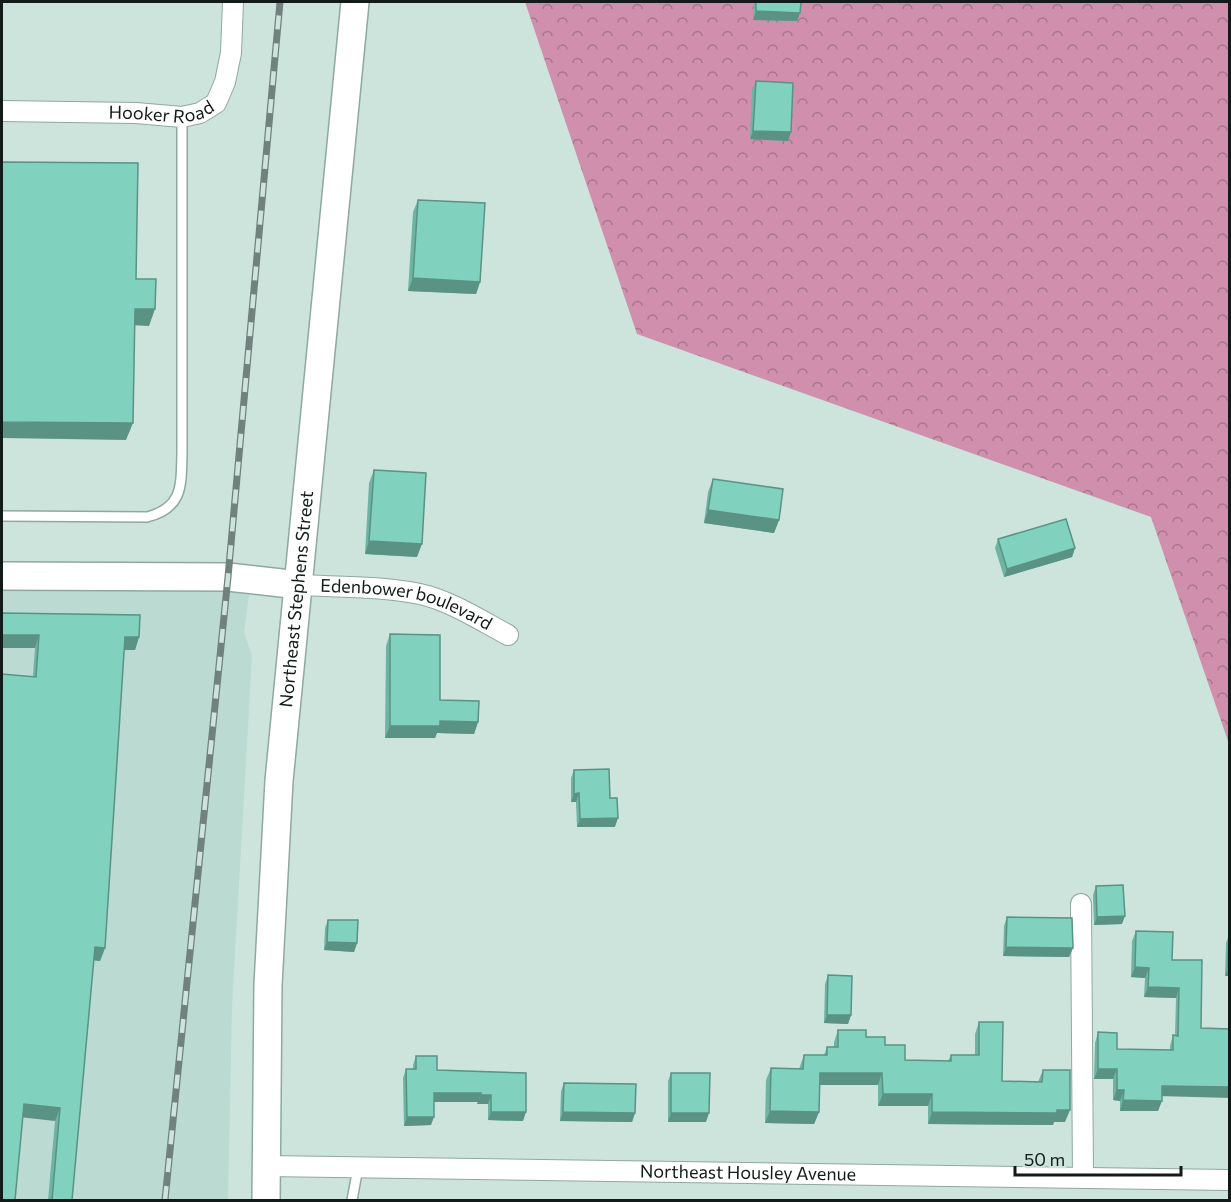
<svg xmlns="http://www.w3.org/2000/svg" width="1231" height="1202" font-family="Commissioner,sans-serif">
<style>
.built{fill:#bbdad1}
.forest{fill:url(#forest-crowns)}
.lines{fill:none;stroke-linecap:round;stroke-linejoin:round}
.service-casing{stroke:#91a7a1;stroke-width:12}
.minor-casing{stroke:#91a7a1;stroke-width:22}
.secondary-casing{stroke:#91a7a1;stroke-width:30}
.service{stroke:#fff;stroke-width:9}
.minor{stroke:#fff;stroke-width:20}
.secondary{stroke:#fff;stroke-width:27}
.rail-casing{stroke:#71817d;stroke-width:7}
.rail{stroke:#cde4dd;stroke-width:4.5;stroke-dasharray:14;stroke-linecap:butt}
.wall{fill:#6eb4a3}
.shaded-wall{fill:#5a9284}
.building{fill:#80d1bd;stroke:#5a9284;stroke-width:1.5}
.labels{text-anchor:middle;stroke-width:4.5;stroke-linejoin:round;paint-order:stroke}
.street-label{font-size:18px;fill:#121b19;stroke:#cde4dd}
</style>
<defs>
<pattern id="forest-crowns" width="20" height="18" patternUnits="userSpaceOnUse" patternTransform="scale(1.5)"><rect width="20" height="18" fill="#d090ad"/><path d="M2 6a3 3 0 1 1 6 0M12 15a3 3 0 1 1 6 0" fill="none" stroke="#a7758c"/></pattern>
</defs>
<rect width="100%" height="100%" fill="#cde4dd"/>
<!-- built -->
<path class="built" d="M2,579L251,580L244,632L252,656L232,1007L228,1200H2Z"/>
<!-- forest -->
<path class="forest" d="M525,2H1229V744L1151,517L637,334Z"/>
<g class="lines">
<!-- service casing -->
<g class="service-casing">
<path id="service" d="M2,516L147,517C183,508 181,486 182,454V117
M352,1200L358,1168"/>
</g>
<!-- minor casing -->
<g class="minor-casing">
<g id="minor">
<path id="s1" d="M2,111L136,113L182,117L200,113L216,103L225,82L231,53L233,2"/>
<path id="s2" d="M299,585C339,587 381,586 420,594C451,601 480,620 508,635"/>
<path d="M1081,904L1083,1178"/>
<path id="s3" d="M266,1166L1230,1180"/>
</g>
</g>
<!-- secondary casing -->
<g class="secondary-casing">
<g id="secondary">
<path d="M2,576L228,577L299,585"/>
<path id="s4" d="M266,1200L268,985L279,781L355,2"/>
</g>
</g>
<!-- service -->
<use href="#service" class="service"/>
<!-- minor -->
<use href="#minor" class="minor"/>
<!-- secondary -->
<use href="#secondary" class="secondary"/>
<!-- rail casing -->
<g class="rail-casing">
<path id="rail" d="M165,1200L228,577L280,2"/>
</g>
<!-- rail -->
<use href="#rail" class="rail"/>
</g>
<!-- wall -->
<path class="wall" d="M754,2H801L800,13L797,21L753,20Z
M756,81L788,141L750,139L752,90Z
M418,200L480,282L476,294L408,291L413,212Z
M374,470L417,557L365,554L369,483Z
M713,479L779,520L774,533L704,523L708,492Z
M998,539L1075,548L1072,557L1004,577L995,548Z
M2,613L139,637L135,650H124L105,948L100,961L94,960L72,1200H48L55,1121L33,676L35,648H2Z
M390,634L440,700L478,722L474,734L437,733L435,738H385L386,646Z
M574,770L615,827H577L576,802H571V778Z
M1096,886L1122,924L1094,925L1093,895Z
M1007,917L1073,948L1069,957L1003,956L1004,926Z
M328,920L357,943L354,952L324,950L325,928Z
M1136,931L1172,960H1202L1158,1111H1120V1101L1113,1100V1079H1094L1095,1043L1098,1032L1117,1049L1170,1050V1046L1173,1035H1175L1176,998L1144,997L1145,978L1131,977L1132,941Z
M1229,935L1230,976H1225L1226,943Z
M828,975L851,1015L848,1024L824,1023L825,984Z
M979,1022L1002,1081L1038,1082L1043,1070L1065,1122H1054L1053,1125L928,1124V1106H878V1085H819V1112L814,1124L765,1123L766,1080L771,1068L799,1069L804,1055H824L827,1047H834V1042L838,1030L866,1037L885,1045L905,1060L948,1061L951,1055H975V1034Z
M416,1056L437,1070L526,1073L523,1121L488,1120V1104H477L478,1102H434L431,1125L404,1126L403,1078L406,1069H413V1065Z
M671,1073L706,1122H668V1081Z
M564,1083L635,1113L632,1122L560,1121L561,1091Z"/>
<!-- shaded-wall -->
<path class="shaded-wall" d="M756,11L800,13L797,21L753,20Z
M753,131L791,132L788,141L750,139Z
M413,278L480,282L476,294L408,291Z
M135,309H155L149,326L129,325Z
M2,422L133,423L126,440L2,438Z
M708,510L779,520L774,533L704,523Z
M369,541L422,544L417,557L365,554Z
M1075,548L1072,557L1004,577L1007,569Z
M2,635H39L35,648H2Z
M125,637H139L135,650H120Z
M440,721L478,722L474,734L437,733L435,738H385L390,726Z
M579,793L576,802H571L574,794Z
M618,818L615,827H577L580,819Z
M1125,916L1122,924L1094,925L1097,917Z
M327,942L357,943L354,952L324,950Z
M95,947L105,948L100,961L90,960Z
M1006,947L1073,948L1069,957L1003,956Z
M1135,967L1149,968L1145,978L1131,977Z
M1228,968H1230V976H1225Z
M1148,987L1179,988L1176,998L1144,997Z
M827,1015H851L848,1024L824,1023Z
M1098,1069H1117L1113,1079H1094Z
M820,1073H882L878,1085H815Z
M1162,1086L1230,1087V1098L1158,1096Z
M1117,1090H1124L1120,1101L1113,1100Z
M434,1093H481L478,1102H430Z
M883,1094H932L928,1106H878Z
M481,1095H491L488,1104H477Z
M1123,1100L1162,1101L1158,1111H1120Z
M24,1104L60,1108L55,1121L19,1117Z
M1070,1110L1065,1122H1054L1053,1125L928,1124L932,1112Z
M770,1111L819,1112L814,1124L765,1123Z
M491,1112H526L523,1121L488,1120Z
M563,1112L635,1113L632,1122L560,1121Z
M671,1113H709L706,1122H668Z
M407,1117H434L431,1125L404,1126Z"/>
<!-- building -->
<path class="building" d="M756,2H801L800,13L756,11Z
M756,81L793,83L791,132L753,131Z
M2,162L138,163L136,279H156L155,309H135L133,423L2,422Z
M418,200L485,203L480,282L413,278Z
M374,470L426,473L422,544L369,541Z
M713,479L783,489L779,520L708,510Z
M1066,519L1075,548L1007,569L998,539Z
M2,613L140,615L139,637H125L105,948L95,947L72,1200H52L60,1108L24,1104L15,1200H2V674L36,677L39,635H2Z
M390,634L440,635V700L479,701L478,722L440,721V726H390Z
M609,769L610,798H617L618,818L580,819L579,793L574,794V770Z
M1123,885L1125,916L1097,917L1096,886Z
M1007,917L1072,918L1073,948L1006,947Z
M328,920H358L357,943L327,942Z
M1136,931L1173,932L1172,960H1202L1201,1028L1230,1029V1087L1162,1086V1101L1123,1100L1124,1090H1117V1069H1098V1032L1117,1033V1049L1173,1050V1035L1178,1036L1179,988L1148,987L1149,968L1135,967Z
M1229,935H1230V968H1228Z
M828,975L852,976L851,1015H827Z
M979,1022H1003L1002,1081L1042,1082L1043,1070H1070V1110H1057V1113L932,1112V1094H883L882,1073H820L819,1112L770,1111L771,1068L803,1069L804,1055H827V1047H838V1030H866V1037H885V1045H905V1060L951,1061V1055H979Z
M416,1056H437V1070L526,1073V1112H491V1095H481V1093H434V1117H407L406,1069H416Z
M671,1073H710L709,1113H671Z
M564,1083L636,1084L635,1113L563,1112Z"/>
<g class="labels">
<!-- street labels -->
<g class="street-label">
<text dy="6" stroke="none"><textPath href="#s1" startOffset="160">Hooker Road</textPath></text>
<text dy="6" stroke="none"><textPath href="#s4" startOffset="602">Northeast Stephens Street</textPath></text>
<text dy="6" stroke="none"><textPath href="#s2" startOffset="110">Edenbower boulevard</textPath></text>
<text dy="6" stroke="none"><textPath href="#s3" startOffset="482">Northeast Housley Avenue</textPath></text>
</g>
</g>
<!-- border -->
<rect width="1231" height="1202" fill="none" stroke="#121b19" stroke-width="6"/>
<!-- scale -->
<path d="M1015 1166v9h166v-9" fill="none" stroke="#121b19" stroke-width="3"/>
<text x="1024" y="1166" font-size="18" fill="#121b19" stroke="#cde4dd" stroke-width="4.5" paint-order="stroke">50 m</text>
</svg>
